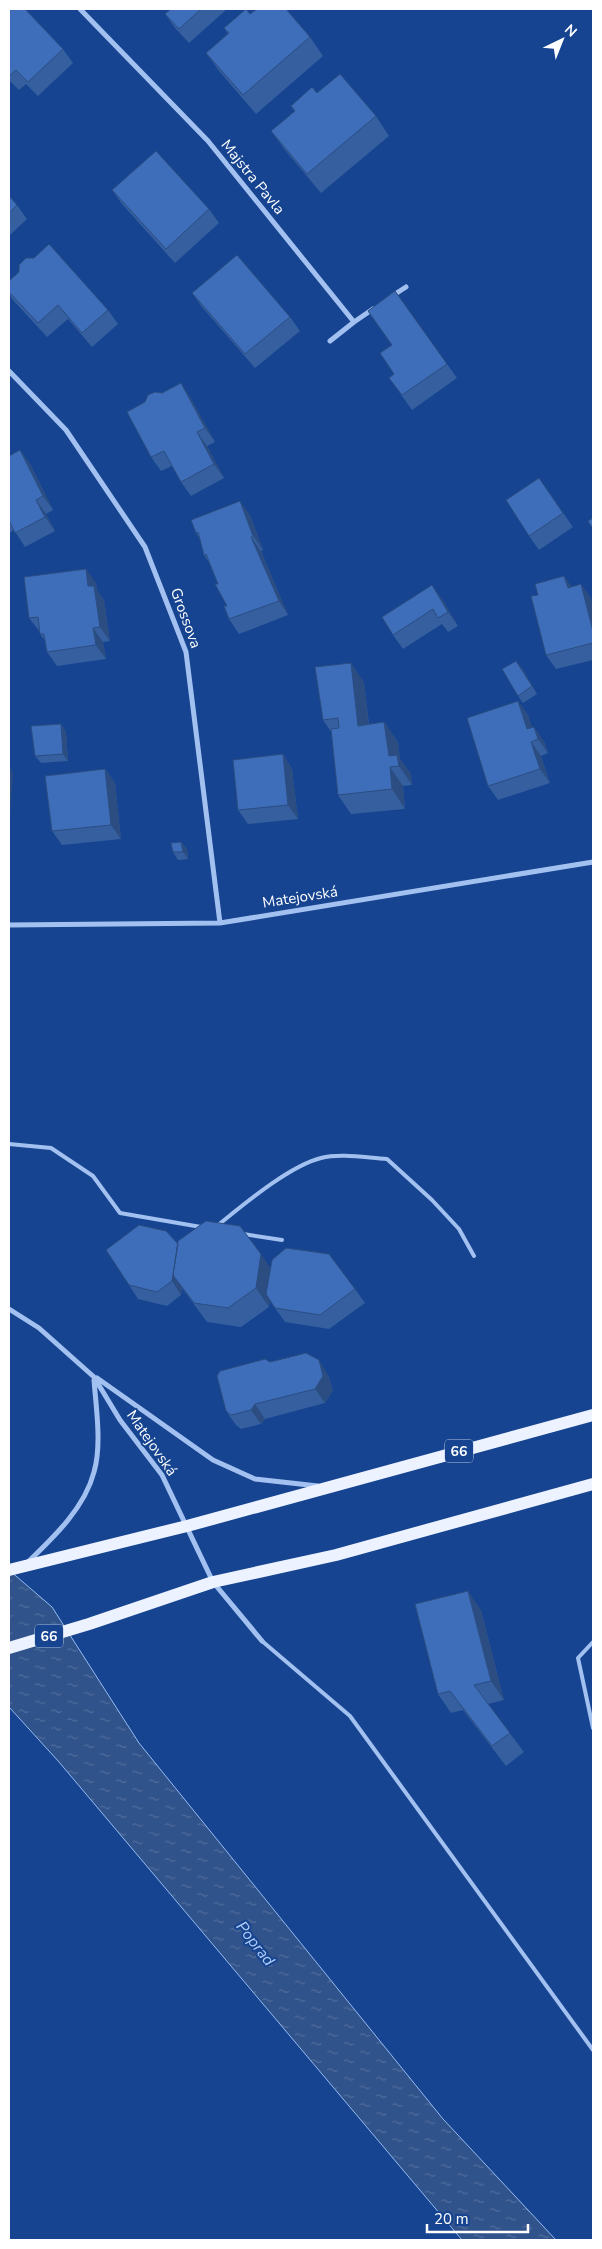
<svg xmlns="http://www.w3.org/2000/svg" width="602" height="2249" font-family="'Nunito Sans',sans-serif">
<style>
.water{fill:url(#water-ripples);stroke:#95bbf3}
.lines{fill:none;stroke-linecap:round;stroke-linejoin:round}
.lane{stroke:#a3c1f0;stroke-width:4}
.street{stroke:#a3c1f0;stroke-width:5}
.primary{stroke:#ecf2ff;stroke-width:12}
.wall{fill:#355f9f}
.shaded-wall{fill:#2b4d82}
.building{fill:#3e6eb9;stroke:#2b4d82}
.labels{text-anchor:middle;stroke-width:4;stroke-linejoin:round;paint-order:stroke}
.shield{fill:#164490;stroke:#b9c7de;stroke-width:1}
.shield-label{font-size:14px;font-weight:bold;fill:#fff}
.street-label{font-size:15px;fill:#fff;stroke:#164490}
.water-label{font-size:16px;font-style:italic;fill:#afccf7;stroke:#164490}
</style>
<defs>
<pattern id="water-ripples" width="26" height="14" patternUnits="userSpaceOnUse" patternTransform="scale(1.25)"><rect width="26" height="14" fill="#31538b"/><path d="M2 4q2-2 4 0t4 0M15 11q2-2 4 0t4 0" fill="none" stroke="#506d9c"/></pattern>
</defs>
<rect width="100%" height="100%" fill="#164490"/>
<!-- water -->
<path class="water" d="M9,1570L52,1607L139,1743L443,2119L556,2240H462L59,1762L9,1707Z"/>
<g class="lines">
<!-- lane -->
<path class="lane" d="M9,1144L51,1148L93,1176L120,1213L201,1227
M217,1226C243,1205 289,1166 321,1158C341,1153 367,1158 387,1159L432,1200L459,1229L474,1256
M243,1234L282,1240
M262,1641L350,1716L593,2050
M593,1642L578,1658L593,1728"/>
<!-- street -->
<path class="street" d="M80,9L208,141L354,322L373,309
M392,296L406,287
M330,341L354,322
M9,371L66,430L145,547L186,652L220,923
M9,925L220,923L593,862
M9,1309L39,1328L94,1377L120,1420L162,1475L213,1582L262,1641
M97,1378L213,1460L255,1479L318,1486
M29,1561C55,1536 85,1507 94,1472C102,1445 96,1407 94,1380"/>
<!-- primary -->
<path class="primary" d="M9,1570L187,1526L593,1415
M9,1648L89,1624L213,1582L336,1555L593,1484"/>
</g>
<!-- wall -->
<path class="wall" d="M9,9L63,49L73,63L38,96L26,84L19,90L9,80Z
M169,9H227L189,43L175,28L165,14L170,10Z
M250,14L310,37L323,56L256,114L220,72L206,53L228,34L224,28Z
M317,93L376,116L389,136L321,193L285,150L271,131L295,112L291,106Z
M112,190L209,209L219,223L175,263L122,204Z
M9,196L17,205L27,219L9,236Z
M9,281L108,310L118,324L92,347L68,319L47,337L13,300L9,294Z
M395,291L457,378L412,410L389,378L394,374L392,345Z
M192,293L290,317L300,331L255,368L202,307Z
M162,393L190,397L215,442L207,446L224,478L191,496L181,482L172,466L161,471L151,457L145,402Z
M20,450L30,464L53,510L46,514L55,531L25,547L14,530L9,533V456Z
M539,478L573,527L539,550L529,536Z
M250,515L263,550L261,551L288,615L239,634L229,619L227,606L210,564L204,555L200,539L196,533Z
M96,583L97,590L104,600L110,641L103,642L106,659L57,666L47,652L46,642L40,634V632L29,618Z
M572,587L591,598L593,607V660L556,669L546,655Z
M442,599L458,626L448,632L442,624L403,649L393,635Z
M522,668L537,694L523,703L518,696Z
M364,682L369,724L384,722L398,742L400,759L411,774L412,785L403,786L405,809L351,814L338,795L332,733L323,720Z
M518,701L528,715L532,728L544,741L548,753L541,756L550,783L498,800L488,786Z
M61,724L66,732L68,761L41,763L35,756Z
M283,754L292,769L298,819L248,824L238,810Z
M105,769L115,783L121,839L62,845L52,831Z
M181,842L187,849L188,859L178,860L173,852Z
M178,1244L355,1289L365,1303L329,1329L285,1322L270,1301L269,1307L241,1327L207,1322L182,1288L181,1295L167,1306L138,1299L129,1285Z
M270,1362L328,1375L333,1390L325,1403L265,1419L261,1424L241,1429L236,1425L226,1411Z
M481,1610L504,1700L488,1704L524,1752L506,1766L463,1710L451,1713L438,1694Z"/>
<!-- shaded-wall -->
<path class="shaded-wall" d="M181,383L190,397L215,442L205,428Z
M197,432L207,446L224,478L214,464Z
M20,450L30,464L53,510L43,496Z
M36,500L46,514L55,531L45,517Z
M240,501L250,515L263,550L253,536Z
M251,537L261,551L288,615L279,601Z
M86,569L96,583L97,590L104,600L110,641L100,627L88,586Z
M564,576L574,590L568,588Z
M581,584L591,598L593,607V631Z
M432,585L442,599L458,626L448,612Z
M93,628L103,642L106,659L96,645Z
M516,661L522,668L537,694L532,686Z
M351,663L364,682L371,745L358,726Z
M518,701L528,715L536,740L527,729Z
M384,722L398,742L400,759L411,774L412,785L399,766L389,756Z
M61,724L66,732L68,761L63,754Z
M534,727L544,741L548,753L538,739Z
M531,742L541,756L550,783L540,769Z
M283,754L292,769L298,819L288,805Z
M9,766L13,773L10,813L9,811Z
M390,767L403,786L405,809L392,789Z
M105,769L115,783L121,839L111,825Z
M181,842L187,849L188,859L183,852Z
M178,1244L173,1275L182,1288L181,1295L172,1281Z
M261,1254L274,1273L269,1307L256,1288Z
M319,1360L328,1375L333,1390L325,1403L315,1389Z
M255,1404L265,1419L261,1424L251,1410Z
M468,1591L481,1610L504,1700L491,1681Z"/>
<!-- building -->
<path class="building" d="M9,9H25L63,49L28,82L16,70L9,76Z
M171,9H201L179,29L165,14Z
M246,9L250,14L257,9H286L310,37L243,95L206,53L229,33L224,28Z
M340,74L376,116L307,174L271,131L295,111L291,106L312,87L317,93Z
M156,151L209,209L166,249L112,190Z
M9,196L17,205L9,213Z
M49,244L108,310L82,333L58,305L38,323L9,292V281L19,272V265L26,258H34Z
M237,255L290,317L245,354L192,293Z
M395,291L447,364L402,395L389,378L394,374L380,353L392,345L368,311Z
M181,383L205,428L197,432L214,464L181,482L164,451L151,457L127,412L145,402L148,395L155,392L162,393Z
M20,450L43,496L36,500L45,517L15,533L9,520V456Z
M539,478L563,513L529,536L506,500Z
M240,501L253,536L251,537L279,601L229,619L224,606H227L215,584H218L206,554L204,555L198,532L196,533L191,520Z
M593,518V529L588,521Z
M86,569L88,586H94L100,627L93,628L96,645L47,652L44,634H40L38,617L29,618L24,577Z
M564,576L568,588L581,584L593,631V643L546,655L531,596L538,595L535,584Z
M432,585L448,612L438,618L433,609L393,635L382,617Z
M516,661L532,686L518,696L502,669Z
M351,663L358,726L384,722L389,756L397,755L399,766L390,767L392,789L338,795L331,729L339,728L338,718L323,720L315,667Z
M518,701L527,729L534,727L538,739L531,742L540,769L488,786L467,718Z
M61,724L63,754L35,756L31,726Z
M283,754L288,805L238,810L233,760Z
M105,769L111,825L52,831L45,776Z
M181,842L183,852H173L171,843Z
M206,1221L240,1226L261,1254L256,1288L228,1308L194,1303L173,1275L178,1241Z
M139,1225L166,1231L178,1244L172,1281L157,1292L129,1285L106,1250Z
M286,1248L329,1254L355,1289L320,1315L275,1308L266,1294L272,1260Z
M306,1353L319,1360L323,1376L315,1389L255,1404L251,1410L231,1415L226,1411L217,1376L220,1371L265,1359L270,1362Z
M468,1591L491,1681L474,1685L510,1733L492,1746L450,1691L438,1694L415,1604Z"/>
<g class="labels">
<!-- shield labels -->
<g class="shield">
<rect x="445" y="1439.5" width="28" height="23" rx="4"/>
<rect x="35" y="1624.5" width="28" height="23" rx="4"/>
</g>
<g class="shield-label">
<text x="459" y="1456">66</text>
<text x="49" y="1641">66</text>
</g>
<!-- street labels -->
<g class="street-label">
<text transform="translate(253 177) rotate(51)" y="5">Majstra Pavla</text>
<text transform="translate(186 618) rotate(70)" y="5">Grossova</text>
<text transform="translate(300 897) rotate(-9)" y="5">Matejovská</text>
<text transform="translate(152 1443) rotate(55)" y="5">Matejovská</text>
</g>
<!-- water labels -->
<g class="water-label">
<text transform="translate(256 1943) rotate(52)" y="6">Poprad</text>
</g>
</g>
<!-- border -->
<rect width="602" height="2249" fill="none" stroke="#ffffff" stroke-width="20"/>
<!-- north arrow -->
<g transform="translate(562 40) rotate(43)" stroke="#164490" stroke-width="4" paint-order="stroke">
<path d="M0-4L9 19L0 12L-9 19Z" fill="#ffffff"/>
<text y="-8" font-size="14" font-weight="bold" text-anchor="middle" fill="#ffffff">N</text>
</g>
<!-- scale -->
<path d="M427 2224v8h101v-8" fill="none" stroke="#ffffff" stroke-width="2.5"/>
<text x="434" y="2224" font-size="15" fill="#ffffff" stroke="#164490" stroke-width="4" paint-order="stroke">20 m</text>
</svg>
